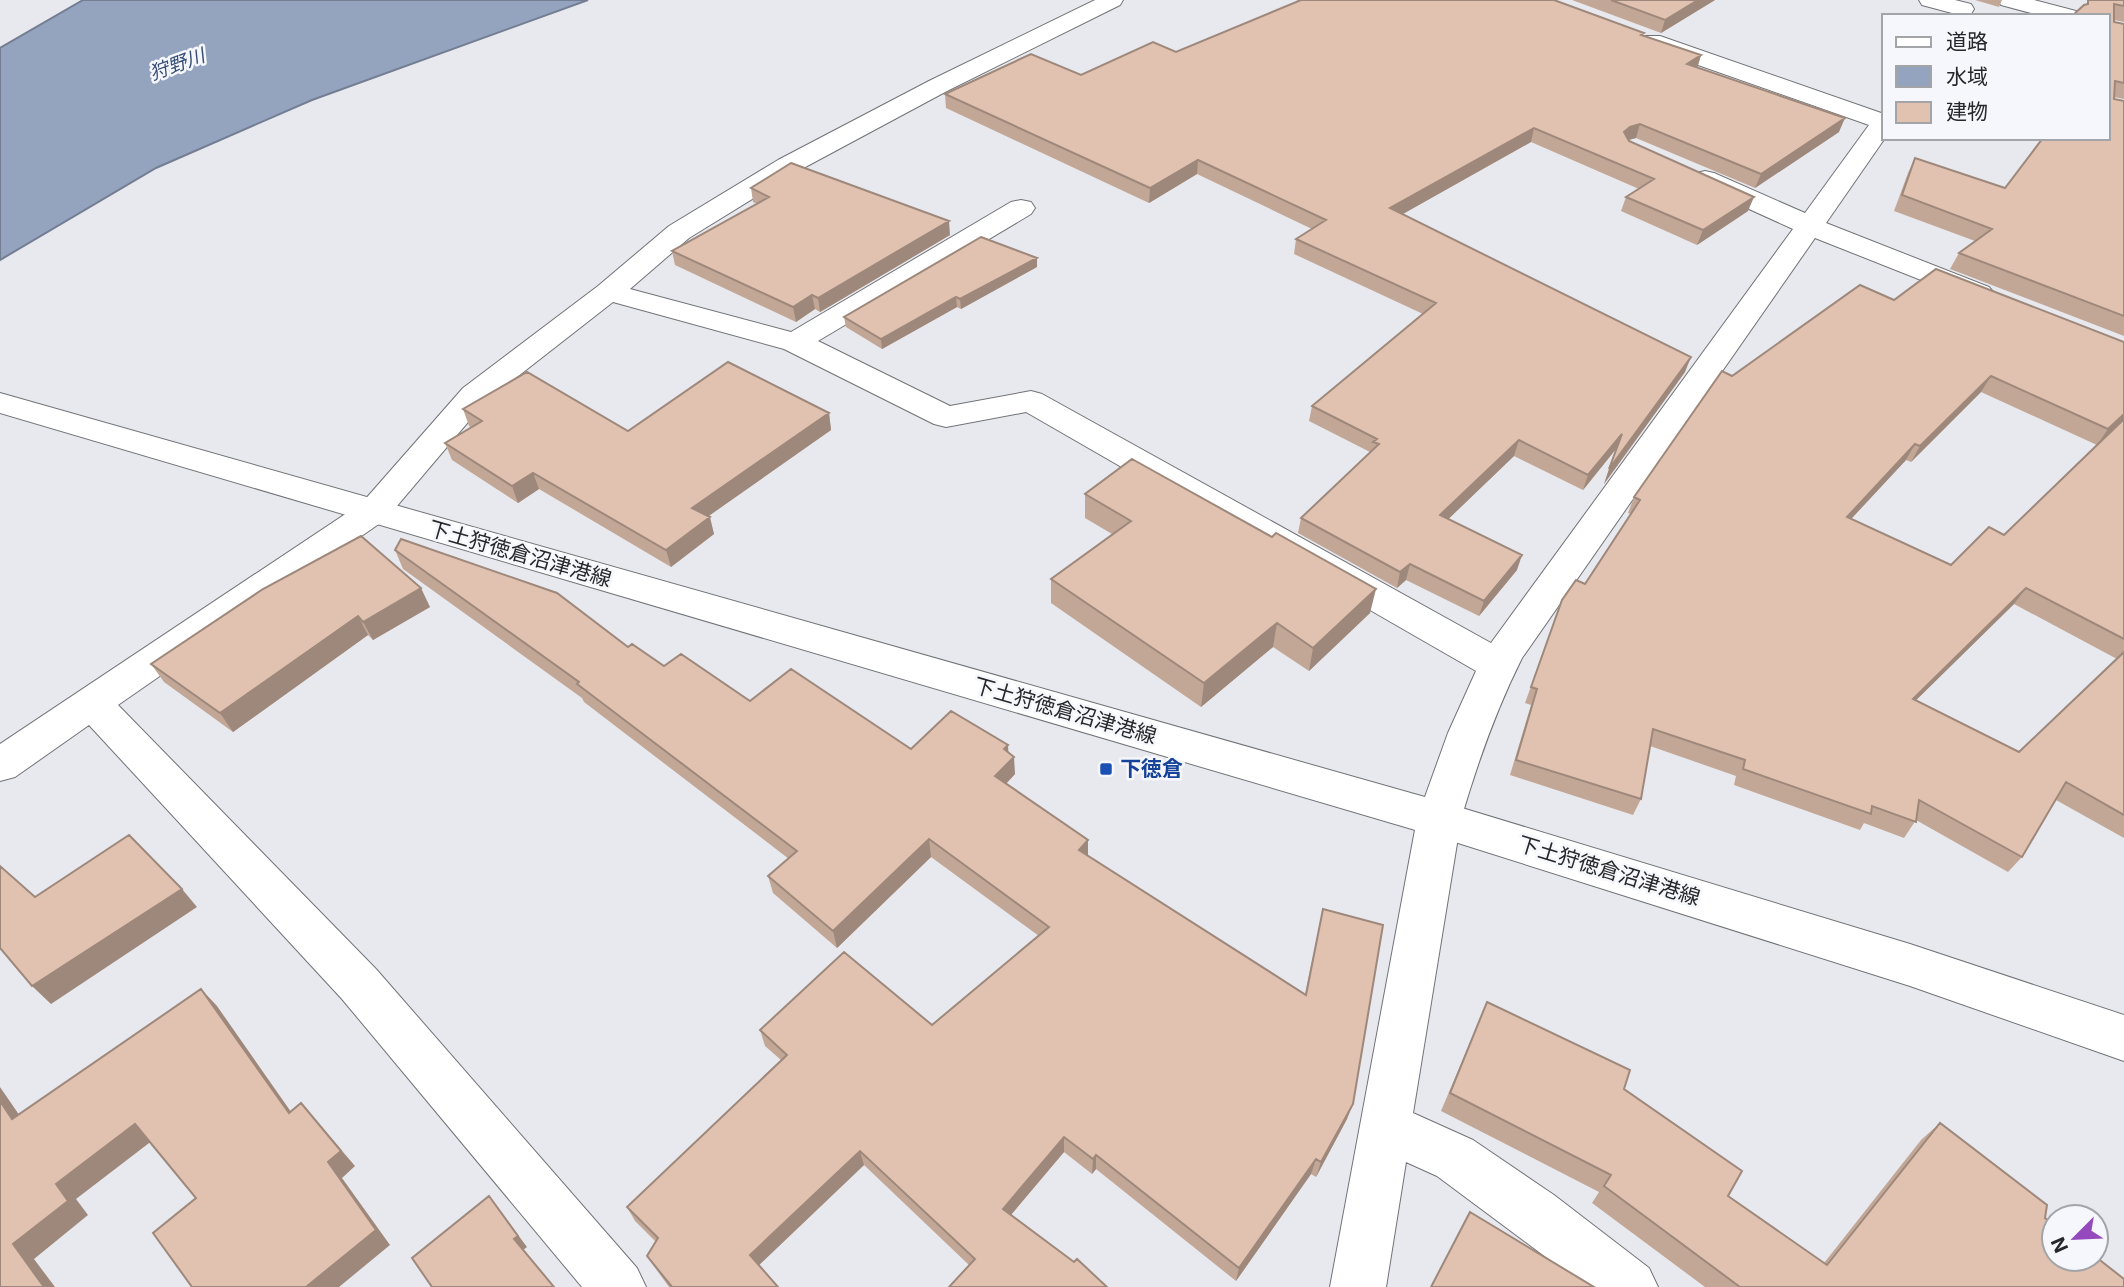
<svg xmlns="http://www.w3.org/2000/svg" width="2124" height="1287" font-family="Inter,'Noto Sans JP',sans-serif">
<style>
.water{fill:#94a4bf;stroke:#737e92;stroke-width:2}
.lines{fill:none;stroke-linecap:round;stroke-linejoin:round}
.street-casing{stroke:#717377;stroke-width:2}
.secondary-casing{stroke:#717377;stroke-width:2}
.street{fill:#fff;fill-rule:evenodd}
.secondary{fill:#fff;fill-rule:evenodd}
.wall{fill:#c2a797;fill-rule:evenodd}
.shaded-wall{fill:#9e887b}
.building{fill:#e1c2b0;stroke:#9e887b;stroke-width:2}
.transit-dot{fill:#1a4fb4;stroke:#f5f7fc;stroke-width:2.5}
.labels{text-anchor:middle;stroke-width:5;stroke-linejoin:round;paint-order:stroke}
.far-water-label{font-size:19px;font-style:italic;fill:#354c74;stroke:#f5f7fc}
.street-label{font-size:21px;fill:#262728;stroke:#f5f7fc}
.transit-label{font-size:21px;font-weight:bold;fill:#164399;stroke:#f5f7fc;text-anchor:start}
</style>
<rect width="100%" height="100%" fill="#e8e9ee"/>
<!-- water -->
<path class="water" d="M588,0L312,100L156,168L0,260V48L83,0Z"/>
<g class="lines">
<!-- street casing -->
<g class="street-casing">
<path id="street" d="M1095,0H1123L1120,5L947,91L796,172L689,238L630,289L791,332L1011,202L1021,200L1031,202L1035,208L1031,214L818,341L950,406L1031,391L1042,394L1491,643L1793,229L1696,185L1692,179L1696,173L1705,171L1714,173L1805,213L1869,125L1644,46L1641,41L1644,36H1660L1884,114L1885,138L1826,223L1989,287L1994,293L1989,299L1979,302L1969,299L1815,238L1522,658C1496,710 1477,764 1461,819L1413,1113L1473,1140L1554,1195L1649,1268L1658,1287H1586L1437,1176L1406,1162L1386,1287H1330L1417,819L1448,733L1476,671L1026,412L946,427L934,424L784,349L613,302L485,402L386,519L118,705L376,969L637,1268L646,1287H582L342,999L89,725L15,777L0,781V744L362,503L463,388L598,286L669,226L778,160L929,81Z
M1919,0H1955L1971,4L1974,9L1971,14L1963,16L1922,5Z
M1998,0H2034L2076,11L2079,16H2042L2001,5Z"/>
</g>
<!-- secondary casing -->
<g class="secondary-casing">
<path id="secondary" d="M0,393L1439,801L1910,944L2124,1015V1061L1910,986L1439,837L0,413Z"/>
</g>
<!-- street -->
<use href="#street" class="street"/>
<!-- secondary -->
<use href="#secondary" class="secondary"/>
</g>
<!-- wall -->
<path class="wall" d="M1296,0H1554L1643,35L1701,55L1697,68L1839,132L1755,188L1636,138L1628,140L1629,141L1748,211L1697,245L1621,211L1626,197L1639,189L1531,142L1402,214L1685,372L1604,484L1616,449L1583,490L1514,456L1448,519L1517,570L1479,616L1406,580L1397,588L1298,533L1301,518L1370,452L1309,421L1312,406L1423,314L1294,254L1296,239L1312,229L1197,174L1149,203L946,108L945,94L1081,75L1176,52L1299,1Z
M1572,0H1715L1661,33Z
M1975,0H2002L1999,7Z
M2089,0H2124V22L2114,20V22L2124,24V99L2114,97V99L2124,101V336L1950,269L1959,253L1975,241L1894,211L1908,173L1915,158L2005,188L2108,138L2086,4Z
M751,188L950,235L820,312L815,309L796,322L675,265L672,251L757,204L753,202Z
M1037,267L961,309L957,307L882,349L846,327L844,317Z
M1894,300L2124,342V838L2056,800L2022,857L2008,872L1916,820L1904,838L1864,823L1860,830L1734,785L1736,776L1650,746L1641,799L1633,815L1510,775L1531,705L1525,703L1562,600L1585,584L1631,514L1628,513L1634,497L1732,376ZM1981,392L2097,445L2004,535L1951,565L1851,519L1906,460L1911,462ZM2014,604L2117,659L2019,752L1916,700Z
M463,409L628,431L829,413L831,430L708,516L714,534L671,567L539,489L518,503L452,460L445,443L472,428L469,426Z
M1085,494L1370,613L1309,671L1273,647L1201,707L1051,603V579L1112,534L1085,518Z
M395,550L628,647L664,666L750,701L911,749L1009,753L1015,774L1006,784L1088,840V856L1305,994L1323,909L1347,1119L1316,1177L1311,1174L1236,1281L1096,1169L1092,1174L1064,1152L1011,1215L1107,1287L969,1265L864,1165L759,1265L778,1287H669L656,1269L647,1256L656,1242L635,1221L627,1207L781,1060L765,1046L760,1030L932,1025L1039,936L931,857L837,948L773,893L768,876L789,859L584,702L582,698L403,569Z
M263,589L430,607L373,640L368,635L233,732L164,682L151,664Z
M1487,1002L1624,1089L1728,1196L1824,1263L1921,1140L1940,1123L2124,1287H1705L1592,1203L1599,1192L1441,1111Z"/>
<!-- shaded-wall -->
<path class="shaded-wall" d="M1698,0H1715L1661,33L1665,20Z
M1701,55L1697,69L1687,64Z
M1845,118L1839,132L1755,188L1761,174Z
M1640,124L1636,138L1625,141L1624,132L1630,127Z
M1534,128L1531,142L1387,223L1390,208Z
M1198,160L1197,174L1149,203L1150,188Z
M1754,197L1748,211L1697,245L1703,230Z
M949,221L950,235L820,312L818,298Z
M1037,258V267L961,309L960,299Z
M812,295L815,309L796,322L793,307Z
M956,297L957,307L882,349L881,339Z
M1691,357L1685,372L1604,484L1609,469Z
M1991,376L1981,392L1911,462L1920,446Z
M829,413L831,430L696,525L692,508Z
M2124,414V420L2097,445L2108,429Z
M1622,434L1616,449L1583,490L1588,475Z
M1519,440L1514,456L1436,531L1440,515Z
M1915,444L1906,460L1838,533L1847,517Z
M533,473L539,489L518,503L512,486Z
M710,517L714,534L671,567L666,550Z
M1522,555L1517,570L1479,616L1484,601Z
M1410,564L1406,580L1397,588L1400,572Z
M421,588L430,607L373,640L363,622Z
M2026,588L2014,604L1902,714L1913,699Z
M1376,589L1370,613L1309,671L1313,648Z
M358,616L368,635L233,732L220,713Z
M1277,623L1273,647L1201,707L1204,683Z
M1008,745L1009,762L1014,757L1015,774L996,794L995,776L1004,749Z
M929,839L931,857L837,948L833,931Z
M1088,840V857L1079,850Z
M182,889L197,907L51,1004L32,986Z
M201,989L217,1006L303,1129L289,1113Z
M0,1087L33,1135L12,1119L0,1101Z
M301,1103L355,1166L342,1178L390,1245L339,1287H306L328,1162Z
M1353,1104L1347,1119L1316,1177L1321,1162Z
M135,1124L153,1140L76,1199L88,1215L34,1259L55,1287H44L13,1244L56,1184Z
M1064,1137V1152L1004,1223L1003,1209Z
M860,1151L864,1165L756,1268L750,1255Z
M1096,1155V1169L1092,1174L1093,1159Z
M1316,1159L1311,1174L1236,1281L1239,1268Z
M498,1208L527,1247L523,1250L514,1239Z"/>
<!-- building -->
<path class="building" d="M1301,0H1554L1644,33L1641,35L1701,55L1687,64L1845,118L1761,174L1640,124L1630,127L1624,132L1629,141L1754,197L1703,230L1626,197L1654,179L1534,128L1390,208L1691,357L1609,469L1622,434L1588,475L1519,440L1440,515L1522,555L1484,601L1410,564L1400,572L1301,518L1379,444L1373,442L1377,439L1312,406L1436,303L1296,239L1326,220L1198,160L1150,188L945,94L1031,54L1081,75L1153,42L1176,52Z
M1611,0H1698L1665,20Z
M2088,0H2124V6L2114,4V22L2124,24V83L2115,81L2114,99L2124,101V316L1959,253L1992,229L1902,195L1915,158L2005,188L2043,138H2108V16H2072L2084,5L2088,4Z
M791,163L949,221L818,298L812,295L793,307L672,251L769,197L751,188Z
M981,237L1037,258L960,299L956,297L881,339L844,317Z
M1936,269L2124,342V414L2108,429L1991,376L1920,446L1915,444L1847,517L1951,565L1989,527L2004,535L2124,419V639L2026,588L1913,699L2019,752L2124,652V815L2066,782L2022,857L1919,800L1916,822L1872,806L1871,814L1743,769L1745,760L1653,729L1641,799L1516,760L1537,689L1531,687L1562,600L1576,580L1585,584L1640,500L1634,497L1722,371L1732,376L1860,285L1894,300Z
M728,362L829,413L692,508L710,517L666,550L533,473L512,486L445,443L482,421L463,409L527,372L628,431Z
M1132,459L1272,537L1276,533L1376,589L1313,648L1277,623L1204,683L1051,579L1131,521L1085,494Z
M361,536L421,588L363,622L358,616L220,713L151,664L263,589Z
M401,539L557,593L628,647L632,644L664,666L681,654L750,701L791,669L911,749L951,711L1008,745L1004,749L1014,757L995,776L1088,840L1079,850L1306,995L1323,909L1383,925L1353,1104L1321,1162L1316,1159L1239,1268L1096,1155L1093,1159L1064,1137L1003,1209L1074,1262L1077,1259L1107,1287H949L975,1259L860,1151L750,1255L778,1287H672L647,1256L658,1238L627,1207L787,1055L760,1030L844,952L932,1025L1049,927L929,839L833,931L768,876L797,851L577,684L579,682L395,550Z
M129,835L182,889L32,986L0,948V866L35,897Z
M201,989L289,1113L301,1103L341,1151L328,1162L376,1230L306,1287H192L153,1233L196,1198L135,1124L56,1184L68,1201L13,1244L44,1287H0V1101L12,1119Z
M1487,1002L1630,1070L1624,1089L1742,1171L1728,1196L1827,1265L1940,1123L2047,1205L2045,1218L2054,1225V1259H2096V1257L2124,1279V1287H1740L1604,1186L1611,1175L1450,1093Z
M489,1196L518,1236L514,1239L554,1287H432L412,1258Z
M1470,1212L1594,1287H1431Z"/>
<!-- markers -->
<rect class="transit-dot" x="1099" y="762" width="14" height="14" rx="3.5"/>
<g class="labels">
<!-- far-water labels -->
<g class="far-water-label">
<text transform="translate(177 64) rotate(-20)" y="7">狩野川</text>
</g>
<!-- street labels -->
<g class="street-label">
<text transform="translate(520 554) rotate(16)" y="7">下土狩徳倉沼津港線</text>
<text transform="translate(1065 711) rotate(16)" y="7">下土狩徳倉沼津港線</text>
<text transform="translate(1609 871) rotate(17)" y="7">下土狩徳倉沼津港線</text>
</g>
<!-- transit labels -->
<g class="transit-label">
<text x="1120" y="776">下徳倉</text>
</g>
</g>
<!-- legend -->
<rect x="1882" y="14" width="228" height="126" fill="#f5f7fc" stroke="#a2a4a7" stroke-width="2"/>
<rect x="1896" y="37" width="35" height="10" fill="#ffffff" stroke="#a2a4a7" stroke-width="2"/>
<text x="1946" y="49" font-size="21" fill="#262728">道路</text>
<rect x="1896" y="66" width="35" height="21" fill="#94a4bf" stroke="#a2a4a7" stroke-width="2"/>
<text x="1946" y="84" font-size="21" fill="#262728">水域</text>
<rect x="1896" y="102" width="35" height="21" fill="#e1c2b0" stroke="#a2a4a7" stroke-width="2"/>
<text x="1946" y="119" font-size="21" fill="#262728">建物</text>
<!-- north arrow -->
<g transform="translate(2075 1238) rotate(246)"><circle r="33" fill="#f5f7fc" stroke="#a2a4a7" stroke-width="2"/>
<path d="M0-5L12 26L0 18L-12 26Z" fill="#944abc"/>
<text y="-10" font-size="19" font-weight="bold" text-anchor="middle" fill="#262728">N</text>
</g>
</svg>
